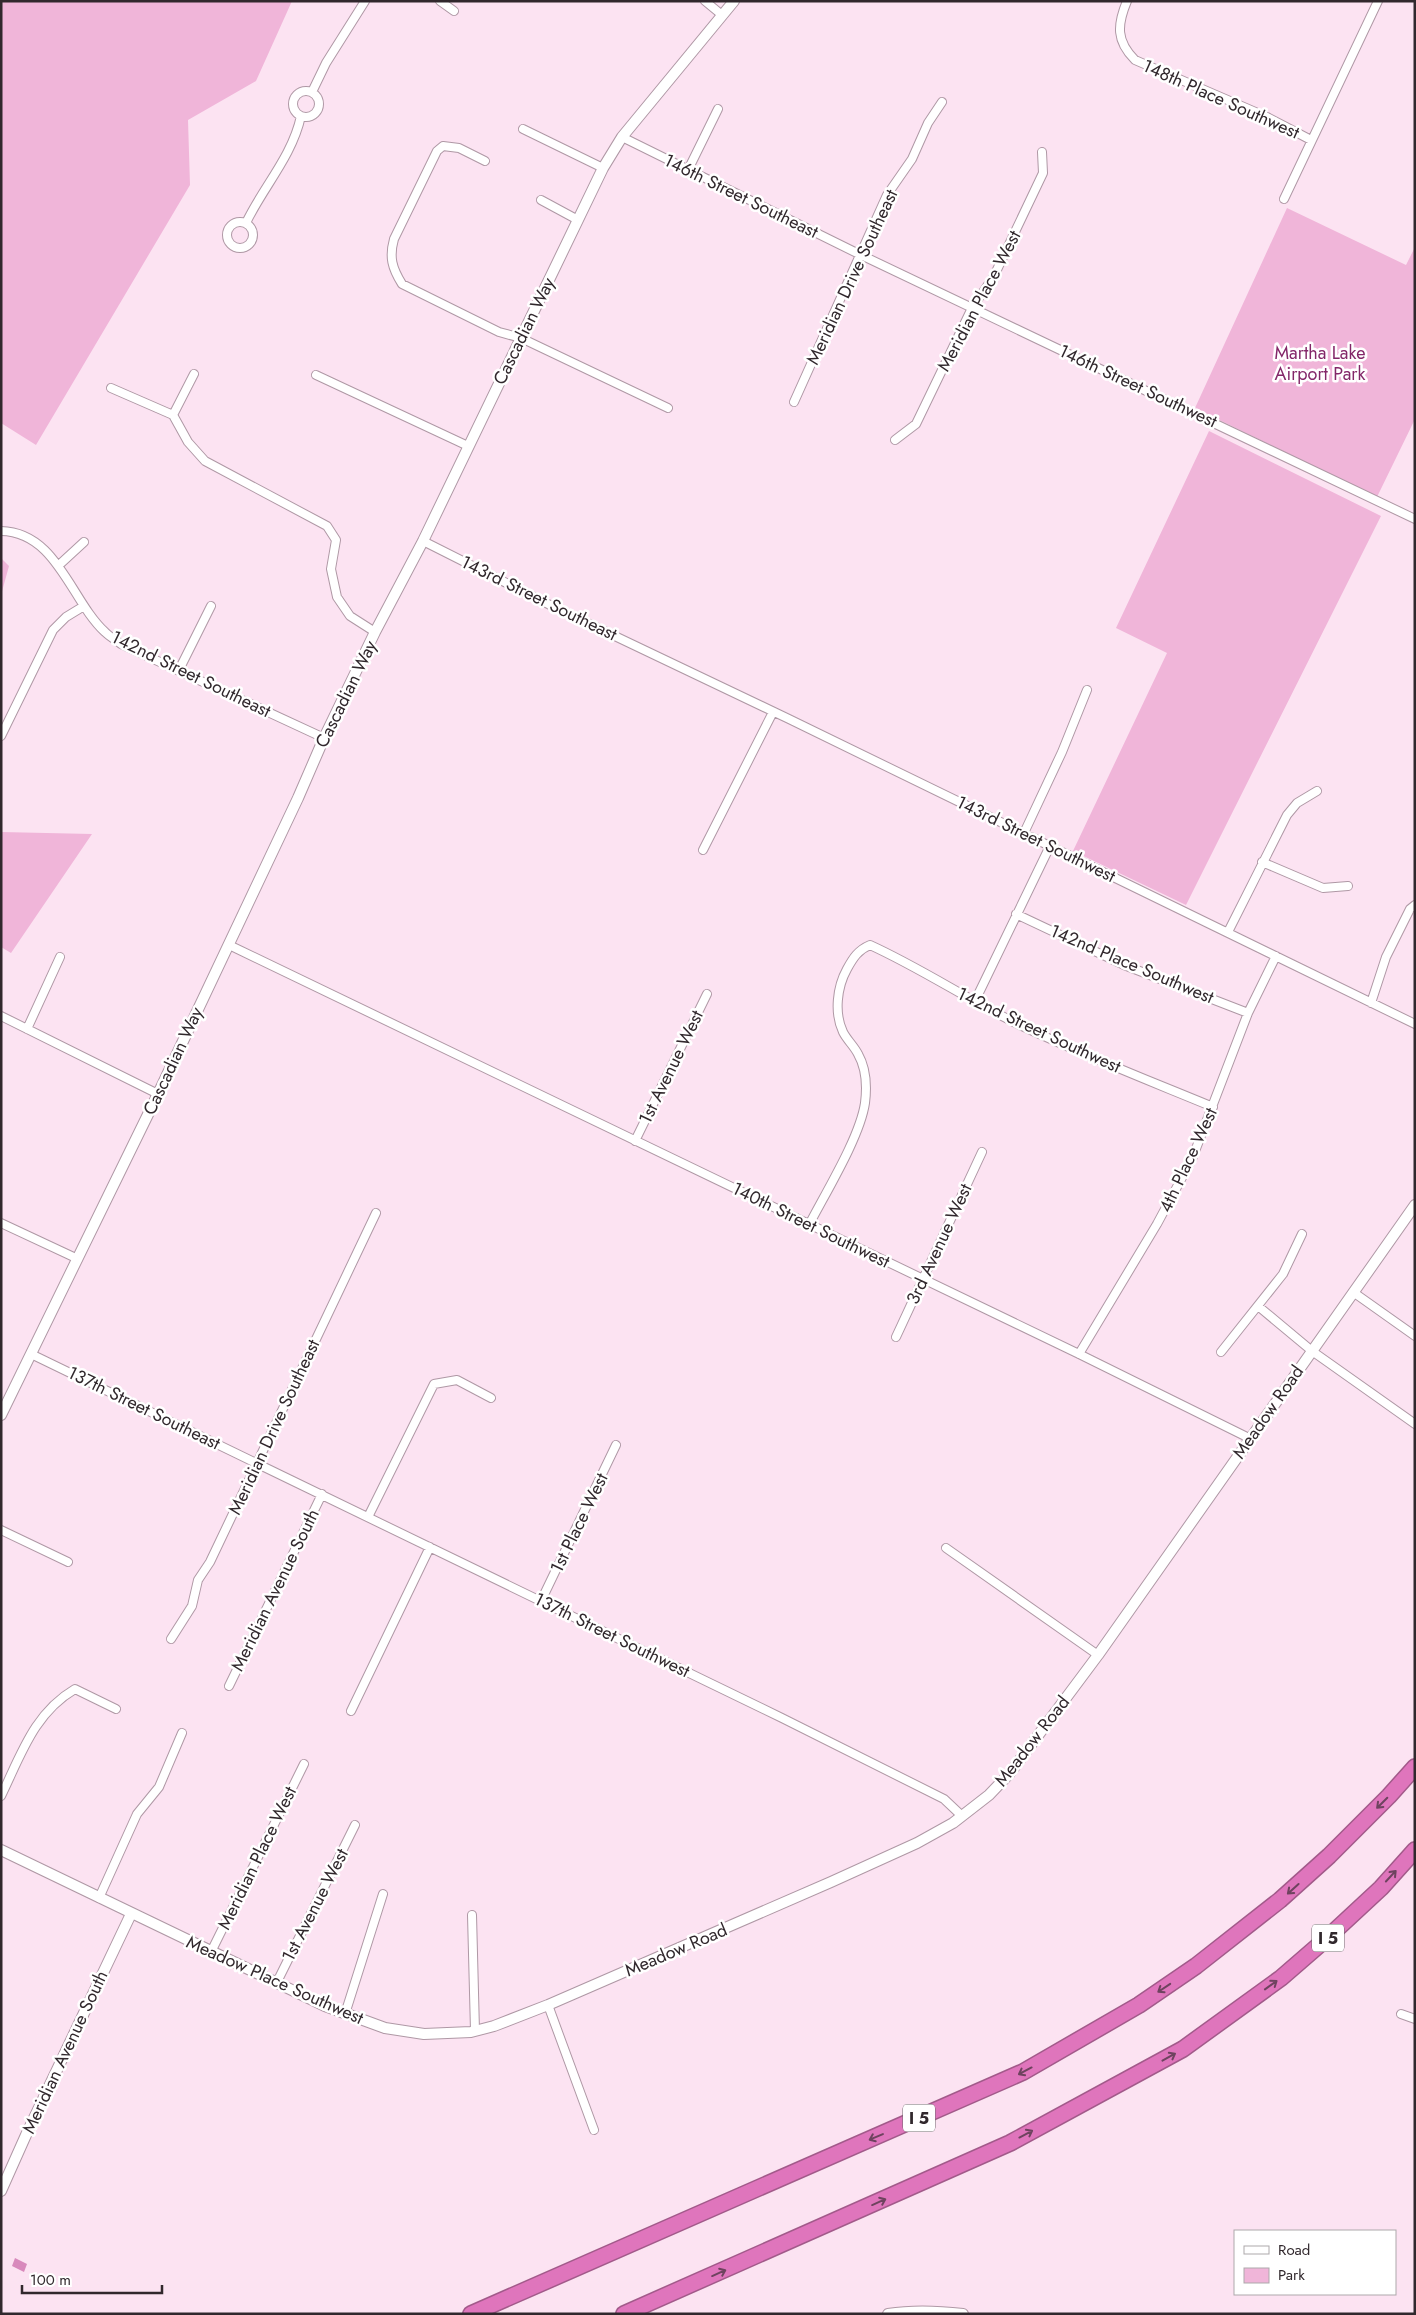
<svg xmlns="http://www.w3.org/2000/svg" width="1416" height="2315" font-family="Jost,sans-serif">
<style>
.green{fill:#f0b5d9}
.water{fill:#d889bc}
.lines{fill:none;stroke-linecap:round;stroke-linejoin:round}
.minor-casing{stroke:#af98a5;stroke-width:10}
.tertiary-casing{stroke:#af98a5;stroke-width:12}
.motorway-casing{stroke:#a25a8a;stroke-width:18}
.minor{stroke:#fff;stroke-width:8}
.tertiary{stroke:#fff;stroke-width:10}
.motorway{stroke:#df75bc;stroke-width:15}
.oneway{stroke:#6e435f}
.labels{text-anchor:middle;stroke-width:5;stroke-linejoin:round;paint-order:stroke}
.shield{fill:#fff;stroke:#6f686c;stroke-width:1}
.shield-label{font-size:16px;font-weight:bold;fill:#31282d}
.street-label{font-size:18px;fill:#31282d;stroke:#fff}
.park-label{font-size:18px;fill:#832769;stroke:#fff}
</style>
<rect width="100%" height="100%" fill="#fce3f2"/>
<!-- green -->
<path class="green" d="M1,1H292L256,81L188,120L190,185L36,445L1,423Z
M1287,208L1406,265L1415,247V419L1377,497L1195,408Z
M1209,431L1381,516L1186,905L1073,851L1167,653L1116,628Z
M1,558L9,566L1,595Z
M1,832L92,834L11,953L1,947Z"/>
<!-- water -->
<path class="water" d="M15,2258L27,2264L24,2272L12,2266Z"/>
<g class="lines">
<!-- minor casing -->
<g class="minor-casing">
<path id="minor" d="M440,1L454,11
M705,1L722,15
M1127,1C1117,25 1116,41 1135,60L1267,117L1311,140
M293 104a13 13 0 1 1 26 0a13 13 0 1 1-26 0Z
M312,92L326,63L365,1
M523,129L603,168
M622,137L861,255L1415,519
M485,161L459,148L443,146L437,151L394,239C389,257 392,268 402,284L499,332L521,338L668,408
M688,170L718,109
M1284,199L1378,1
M541,200L578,220
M227 235a13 13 0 1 1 26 0a13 13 0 1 1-26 0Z
M246,223C263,187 292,157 301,116
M316,375L468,446
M111,388L173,415L188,442L205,461L327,526L336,540L331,569L337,597L350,616L375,632
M794,402L887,195L912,159L928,123L942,102
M173,415L194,374
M895,440L916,424L972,308L994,276L1043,173L1042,152
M1,531C57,532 71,601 105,632C110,637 116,640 121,644L324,738
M423,541L556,608L789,719L1415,1024
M59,565L84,542
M179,670L211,606
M1,736L53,630L66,617L84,606
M1024,833L1062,752L1087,690
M703,850L773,712
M1262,862L1323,888L1348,886
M1016,914L1124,965L1248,1013
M1228,932L1287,815L1297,803L1317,791
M229,945L1079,1354L1249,1438
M974,1003L1050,846
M1371,1003L1386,957L1410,909L1415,905
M1,1016L158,1094
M27,1029L60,957
M635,1141L707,994
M1,1223L78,1259
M809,1225C826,1192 860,1137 865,1103C867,1087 866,1068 858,1054C854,1046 847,1040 843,1032C834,1013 837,987 847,969C853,958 858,950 870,945C923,969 971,1002 1024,1027C1086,1056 1150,1081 1213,1107
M1353,1292L1415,1336
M1258,1306L1312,1351L1415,1424
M896,1337L982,1152
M1221,1352L1283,1274L1302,1234
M31,1354L782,1718L944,1799L962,1816
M1079,1354L1157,1224L1192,1159L1248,1013L1276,956
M368,1517L434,1384L457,1380L491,1398
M1,1530L68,1562
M946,1548L1098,1655
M541,1601L616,1445
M171,1639L192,1606L198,1580L210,1562L376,1213
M229,1686L322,1494
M351,1711L430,1547
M1,1796C21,1755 34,1713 75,1689L116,1709
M99,1898L137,1814L159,1787L182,1733
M472,1915L475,2031
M211,1952L304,1764
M276,1984L355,1825
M548,2005L594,2130
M345,2014L383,1894
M1401,2014L1415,2019"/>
</g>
<!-- tertiary casing -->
<g class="tertiary-casing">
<path id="tertiary" d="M1,1415L158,1094L298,798L324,738L375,632L423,541L603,168L622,137L734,1
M1,1850L325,2006L385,2028L424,2034L471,2032L494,2026L548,2005L831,1882L917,1843L953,1823L989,1795L1010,1773L1098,1655L1415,1205
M1,2191L26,2135L131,1914
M888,2314C913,2310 937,2311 963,2314"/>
</g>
<!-- motorway casing -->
<g class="motorway-casing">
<path id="motorway" d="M471,2314L1023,2072L1139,2005L1196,1966L1280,1900L1329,1856L1389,1796L1415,1767
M624,2314L1010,2143L1183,2049L1281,1978L1326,1939L1381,1888L1415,1850"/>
</g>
<!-- minor -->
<use href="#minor" class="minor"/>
<!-- tertiary -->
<use href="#tertiary" class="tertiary"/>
<!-- motorway -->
<use href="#motorway" class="motorway"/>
</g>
<!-- one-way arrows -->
<defs><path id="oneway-shaft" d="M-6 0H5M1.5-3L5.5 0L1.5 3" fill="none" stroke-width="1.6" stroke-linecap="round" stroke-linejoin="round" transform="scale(1.25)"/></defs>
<g class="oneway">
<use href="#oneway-shaft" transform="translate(1382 1803) rotate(135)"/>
<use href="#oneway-shaft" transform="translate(1391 1876) rotate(-47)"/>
<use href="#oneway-shaft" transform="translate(1293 1889) rotate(138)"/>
<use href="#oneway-shaft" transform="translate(1271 1985) rotate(-36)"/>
<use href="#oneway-shaft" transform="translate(1164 1988) rotate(146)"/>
<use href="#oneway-shaft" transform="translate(1169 2057) rotate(-29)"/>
<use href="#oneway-shaft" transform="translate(1025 2071) rotate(152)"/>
<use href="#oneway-shaft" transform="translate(1026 2134) rotate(-28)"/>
<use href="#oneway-shaft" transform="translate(876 2137) rotate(157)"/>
<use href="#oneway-shaft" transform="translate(879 2202) rotate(-24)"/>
<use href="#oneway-shaft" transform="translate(719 2273) rotate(-24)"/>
</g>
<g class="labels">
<!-- shield labels -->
<g class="shield">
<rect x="1312" y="1924.5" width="32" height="27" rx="4"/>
<rect x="903" y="2104.5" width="32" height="27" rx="4"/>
</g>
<g class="shield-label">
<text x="1328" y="1944">I 5</text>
<text x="919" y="2124">I 5</text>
</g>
<!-- street labels -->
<g class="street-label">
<text transform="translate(1221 99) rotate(24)" y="6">148th Place Southwest</text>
<text transform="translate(741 196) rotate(26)" y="6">146th Street Southeast</text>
<text transform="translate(852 277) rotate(-65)" y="6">Meridian Drive Southeast</text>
<text transform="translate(979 301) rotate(-62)" y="6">Meridian Place West</text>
<text transform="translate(524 331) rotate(-64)" y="6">Cascadian Way</text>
<text transform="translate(1138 386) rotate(25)" y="6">146th Street Southwest</text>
<text transform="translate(539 598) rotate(26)" y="6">143rd Street Southeast</text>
<text transform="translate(191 674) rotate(26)" y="6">142nd Street Southeast</text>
<text transform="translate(346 694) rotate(-64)" y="6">Cascadian Way</text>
<text transform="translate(1036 839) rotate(26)" y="6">143rd Street Southwest</text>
<text transform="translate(1132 964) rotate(23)" y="6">142nd Place Southwest</text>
<text transform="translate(1039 1030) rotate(25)" y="6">142nd Street Southwest</text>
<text transform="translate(173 1061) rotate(-65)" y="6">Cascadian Way</text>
<text transform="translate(671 1067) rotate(-64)" y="6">1st Avenue West</text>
<text transform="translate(1188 1160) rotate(-65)" y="6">4th Place West</text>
<text transform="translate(811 1225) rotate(26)" y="6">140th Street Southwest</text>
<text transform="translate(939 1244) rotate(-65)" y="6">3rd Avenue West</text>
<text transform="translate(144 1408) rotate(26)" y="6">137th Street Southeast</text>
<text transform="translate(1268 1412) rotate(-55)" y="6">Meadow Road</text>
<text transform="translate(274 1427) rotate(-65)" y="6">Meridian Drive Southeast</text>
<text transform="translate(579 1523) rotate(-64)" y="6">1st Place West</text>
<text transform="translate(275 1590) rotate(-64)" y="6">Meridian Avenue South</text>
<text transform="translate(612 1635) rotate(26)" y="6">137th Street Southwest</text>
<text transform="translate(1032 1741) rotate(-52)" y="6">Meadow Road</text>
<text transform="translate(257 1858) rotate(-64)" y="6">Meridian Place West</text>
<text transform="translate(315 1905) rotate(-63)" y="6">1st Avenue West</text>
<text transform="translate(676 1950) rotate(-23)" y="6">Meadow Road</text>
<text transform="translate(275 1980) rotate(24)" y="6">Meadow Place Southwest</text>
<text transform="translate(65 2052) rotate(-65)" y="6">Meridian Avenue South</text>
</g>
<!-- park labels -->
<g class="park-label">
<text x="1320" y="359">Martha Lake<tspan x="1320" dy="21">Airport Park</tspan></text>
</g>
</g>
<!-- border -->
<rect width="1416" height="2315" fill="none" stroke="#31282d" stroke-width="5"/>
<!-- legend -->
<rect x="1234" y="2230" width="162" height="65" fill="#ffffff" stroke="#ada9ab"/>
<rect x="1244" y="2246" width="25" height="8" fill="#ffffff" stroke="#ada9ab"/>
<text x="1278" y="2255" font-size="15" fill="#31282d">Road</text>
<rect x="1244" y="2268" width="25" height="15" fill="#f0b5d9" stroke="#ada9ab"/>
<text x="1278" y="2280" font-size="15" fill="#31282d">Park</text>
<!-- scale -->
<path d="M22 2285v8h140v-8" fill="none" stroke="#31282d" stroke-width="2.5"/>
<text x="30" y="2285" font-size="15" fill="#31282d" stroke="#ffffff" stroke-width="4" paint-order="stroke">100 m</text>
</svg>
